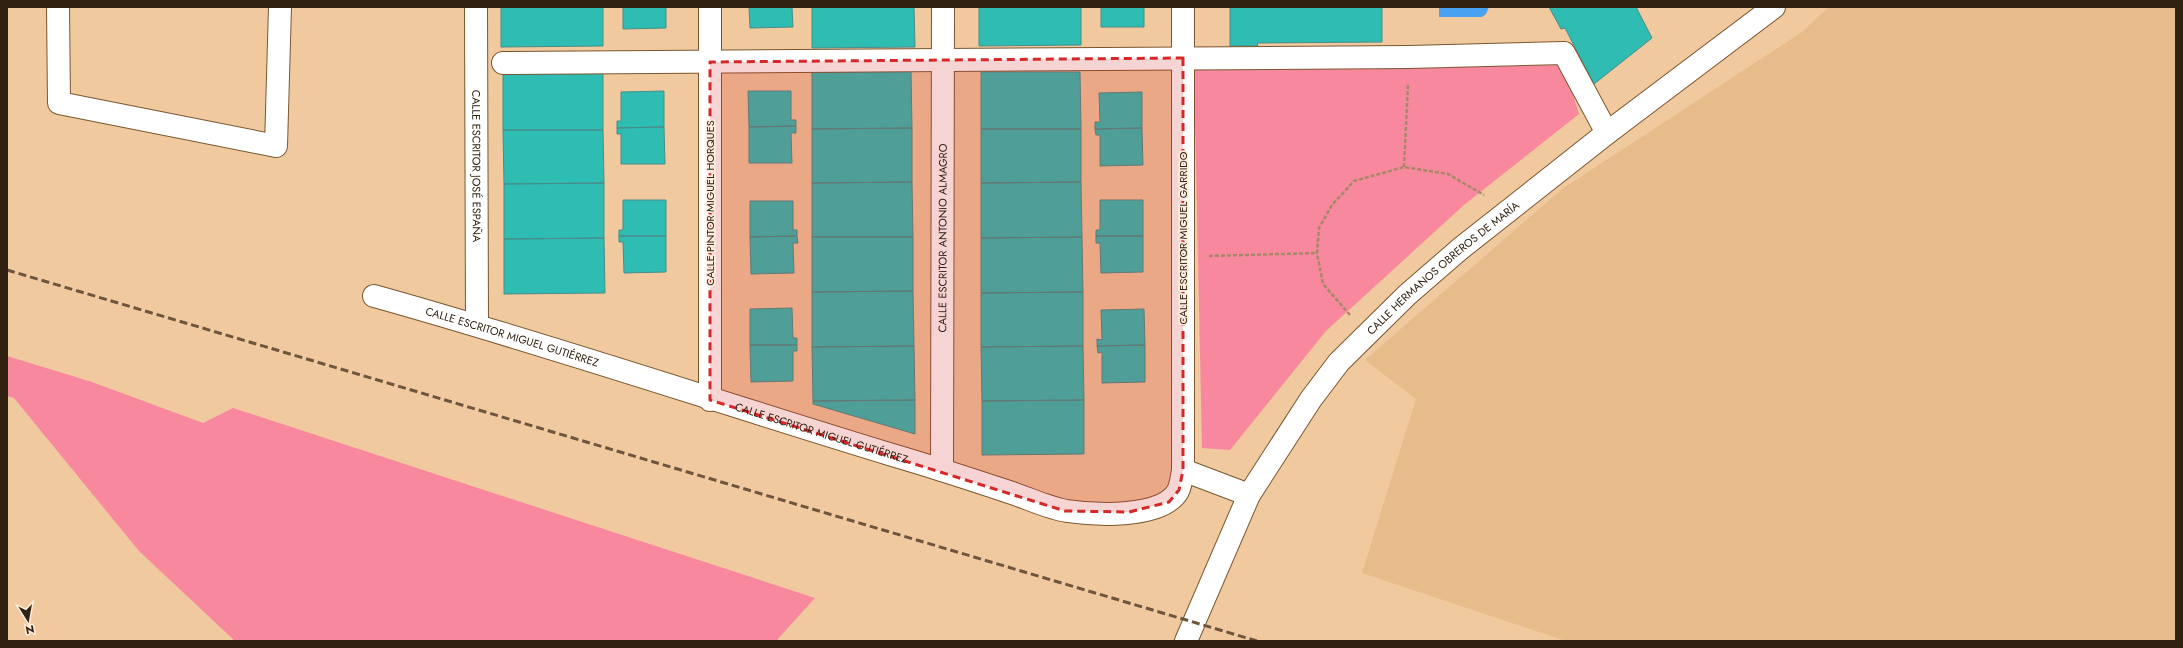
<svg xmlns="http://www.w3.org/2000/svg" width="2183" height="648" font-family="Jost,sans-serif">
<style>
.built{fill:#e8bb8b}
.green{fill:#f8889e}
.water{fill:#48a2f1}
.building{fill:#2ebcb3;stroke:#488d88}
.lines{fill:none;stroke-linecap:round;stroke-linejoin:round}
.street-casing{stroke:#7a5730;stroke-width:24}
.secondary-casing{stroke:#7a5730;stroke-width:24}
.path{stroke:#a68868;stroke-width:2.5;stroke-dasharray:4 2;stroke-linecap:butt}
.street{stroke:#fff;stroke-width:22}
.secondary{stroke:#fff;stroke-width:22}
.rail{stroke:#6d563d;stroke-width:3;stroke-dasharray:8 4;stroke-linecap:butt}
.marked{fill:#d62828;fill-opacity:0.2;stroke:#d62828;stroke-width:3;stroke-dasharray:8 5;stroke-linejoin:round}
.labels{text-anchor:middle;stroke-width:3.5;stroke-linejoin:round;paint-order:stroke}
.street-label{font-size:11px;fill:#302110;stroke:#ffeede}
</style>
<rect width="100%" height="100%" fill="#f0c99f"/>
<!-- built -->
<path class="built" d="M1829,7H2176V641H1566L1362,573L1416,399L1365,360L1562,189L1802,32Z"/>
<!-- green -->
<path class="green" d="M1564,65L1579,114L1464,205L1326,331L1230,450L1202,448L1194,69Z
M7,356L92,382L203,423L233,408L815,598L776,641H235L139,551L14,398L7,396Z"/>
<!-- water -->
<path class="water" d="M1439,7H1489L1486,14L1482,17H1439Z"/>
<!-- building -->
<path class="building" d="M501,7H603V46L501,47Z
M623,7H666V28L623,29Z
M749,7H792L793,27L750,28Z
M812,7H914L915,47L812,48Z
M979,7H1081V45L979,46Z
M1101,7H1144V27H1101Z
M1230,7H1382V42L1257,43L1258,46H1230Z
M1549,7H1636L1652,38L1594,84L1565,28L1561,29Z
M911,71L912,128L812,129V72Z
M981,72H1080L1081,129H981Z
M503,73H603V130H503Z
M664,91V127L617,128V121H621V92Z
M748,91H791V120H796V126L749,127Z
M1142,92V128L1095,129V122H1100L1099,93Z
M796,126V133H791L792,163H749V127Z
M664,127L665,164H621V134H617V128Z
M912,128V182L812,183V129Z
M1142,128L1143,165L1100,166V135H1096L1095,129Z
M981,129H1081V182L981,183Z
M503,130H603L604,183L504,184Z
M912,182L913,237H812V183Z
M1081,182L1082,237L981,238V183Z
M604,183V238L504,239V184Z
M623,200H666V236H619V230H623Z
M1100,200H1143V236H1096V230H1100Z
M750,201H793V230H797V236L750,237Z
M619,236H666V272L624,273L623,242H619Z
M797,236L798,243H793L794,273L751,274L750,237Z
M1096,236H1143V272L1101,273L1100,243H1096Z
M812,237H913V291L812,292Z
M1082,237L1083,292L981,293V238Z
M604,238L605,293L504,294V239Z
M913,291L914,346L812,347V292Z
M1083,292V346L981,347V293Z
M792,308L793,338H797V345H750V309Z
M1144,309L1145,345L1097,346V339L1102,340L1101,310Z
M750,345H797V351H793V381L751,382Z
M1145,345V382L1102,383V352L1098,353L1097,346Z
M914,346L915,400L813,401L812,347Z
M1083,346L1084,400L982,401L981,347Z
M915,400V434L813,404V401Z
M1084,400V454L982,455V401Z"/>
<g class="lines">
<!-- street casing -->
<g class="street-casing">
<g id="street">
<path d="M58,7L59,103L276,146L280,7"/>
<path id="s1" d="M476,7L477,325"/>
<path d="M710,7V400"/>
<path d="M1183,7V470"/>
<path d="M503,63L1409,57L1564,53L1607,133"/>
<path id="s2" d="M374,296C547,344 718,402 889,454C930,466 970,479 1009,492C1028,498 1048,508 1067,511C1095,515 1162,519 1178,491C1181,485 1182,476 1183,470L1249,495"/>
<path id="s3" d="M942,470L943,7"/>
</g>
</g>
<!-- secondary casing -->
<g class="secondary-casing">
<g id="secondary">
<path id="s4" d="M1186,641L1249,495L1311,399L1339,362L1407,295L1460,249L1607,133L1774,7"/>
</g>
</g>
<!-- path -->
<path class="path" d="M1404,167L1408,84
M1209,256L1317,253
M1350,315L1323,284L1317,253L1319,228L1332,205L1354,181L1404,167L1448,174L1484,195"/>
<!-- street -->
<use href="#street" class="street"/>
<!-- secondary -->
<use href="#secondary" class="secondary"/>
<!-- rail -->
<path class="rail" d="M7,270L1257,641"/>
</g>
<!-- marked area -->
<path class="marked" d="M1183,58V470L1179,490L1169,502L1129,512L1065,511L710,400V62Z"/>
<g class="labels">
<!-- street labels -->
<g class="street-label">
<text dy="4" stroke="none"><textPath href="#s1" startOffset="159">CALLE ESCRITOR JOSÉ ESPAÑA</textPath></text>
<text transform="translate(710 203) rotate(-90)" y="4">CALLE PINTOR MIGUEL HORQUES</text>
<text dy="4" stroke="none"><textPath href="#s3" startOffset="232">CALLE ESCRITOR ANTONIO ALMAGRO</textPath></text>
<text transform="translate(1183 238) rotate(-90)" y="4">CALLE ESCRITOR MIGUEL GARRIDO</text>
<text dy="4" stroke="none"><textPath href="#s4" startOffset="460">CALLE HERMANOS OBREROS DE MARÍA</textPath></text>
<text dy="4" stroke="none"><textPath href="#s2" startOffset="144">CALLE ESCRITOR MIGUEL GUTIÉRREZ</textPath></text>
<text dy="4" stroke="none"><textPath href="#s2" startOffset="468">CALLE ESCRITOR MIGUEL GUTIÉRREZ</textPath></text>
</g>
</g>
<!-- border -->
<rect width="2183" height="648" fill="none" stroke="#302110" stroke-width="16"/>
<!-- north arrow -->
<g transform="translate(28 620) rotate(169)" stroke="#ffeede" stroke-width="3" paint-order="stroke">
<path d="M0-3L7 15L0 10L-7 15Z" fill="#302110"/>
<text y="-6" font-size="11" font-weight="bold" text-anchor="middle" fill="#302110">N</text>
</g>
</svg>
